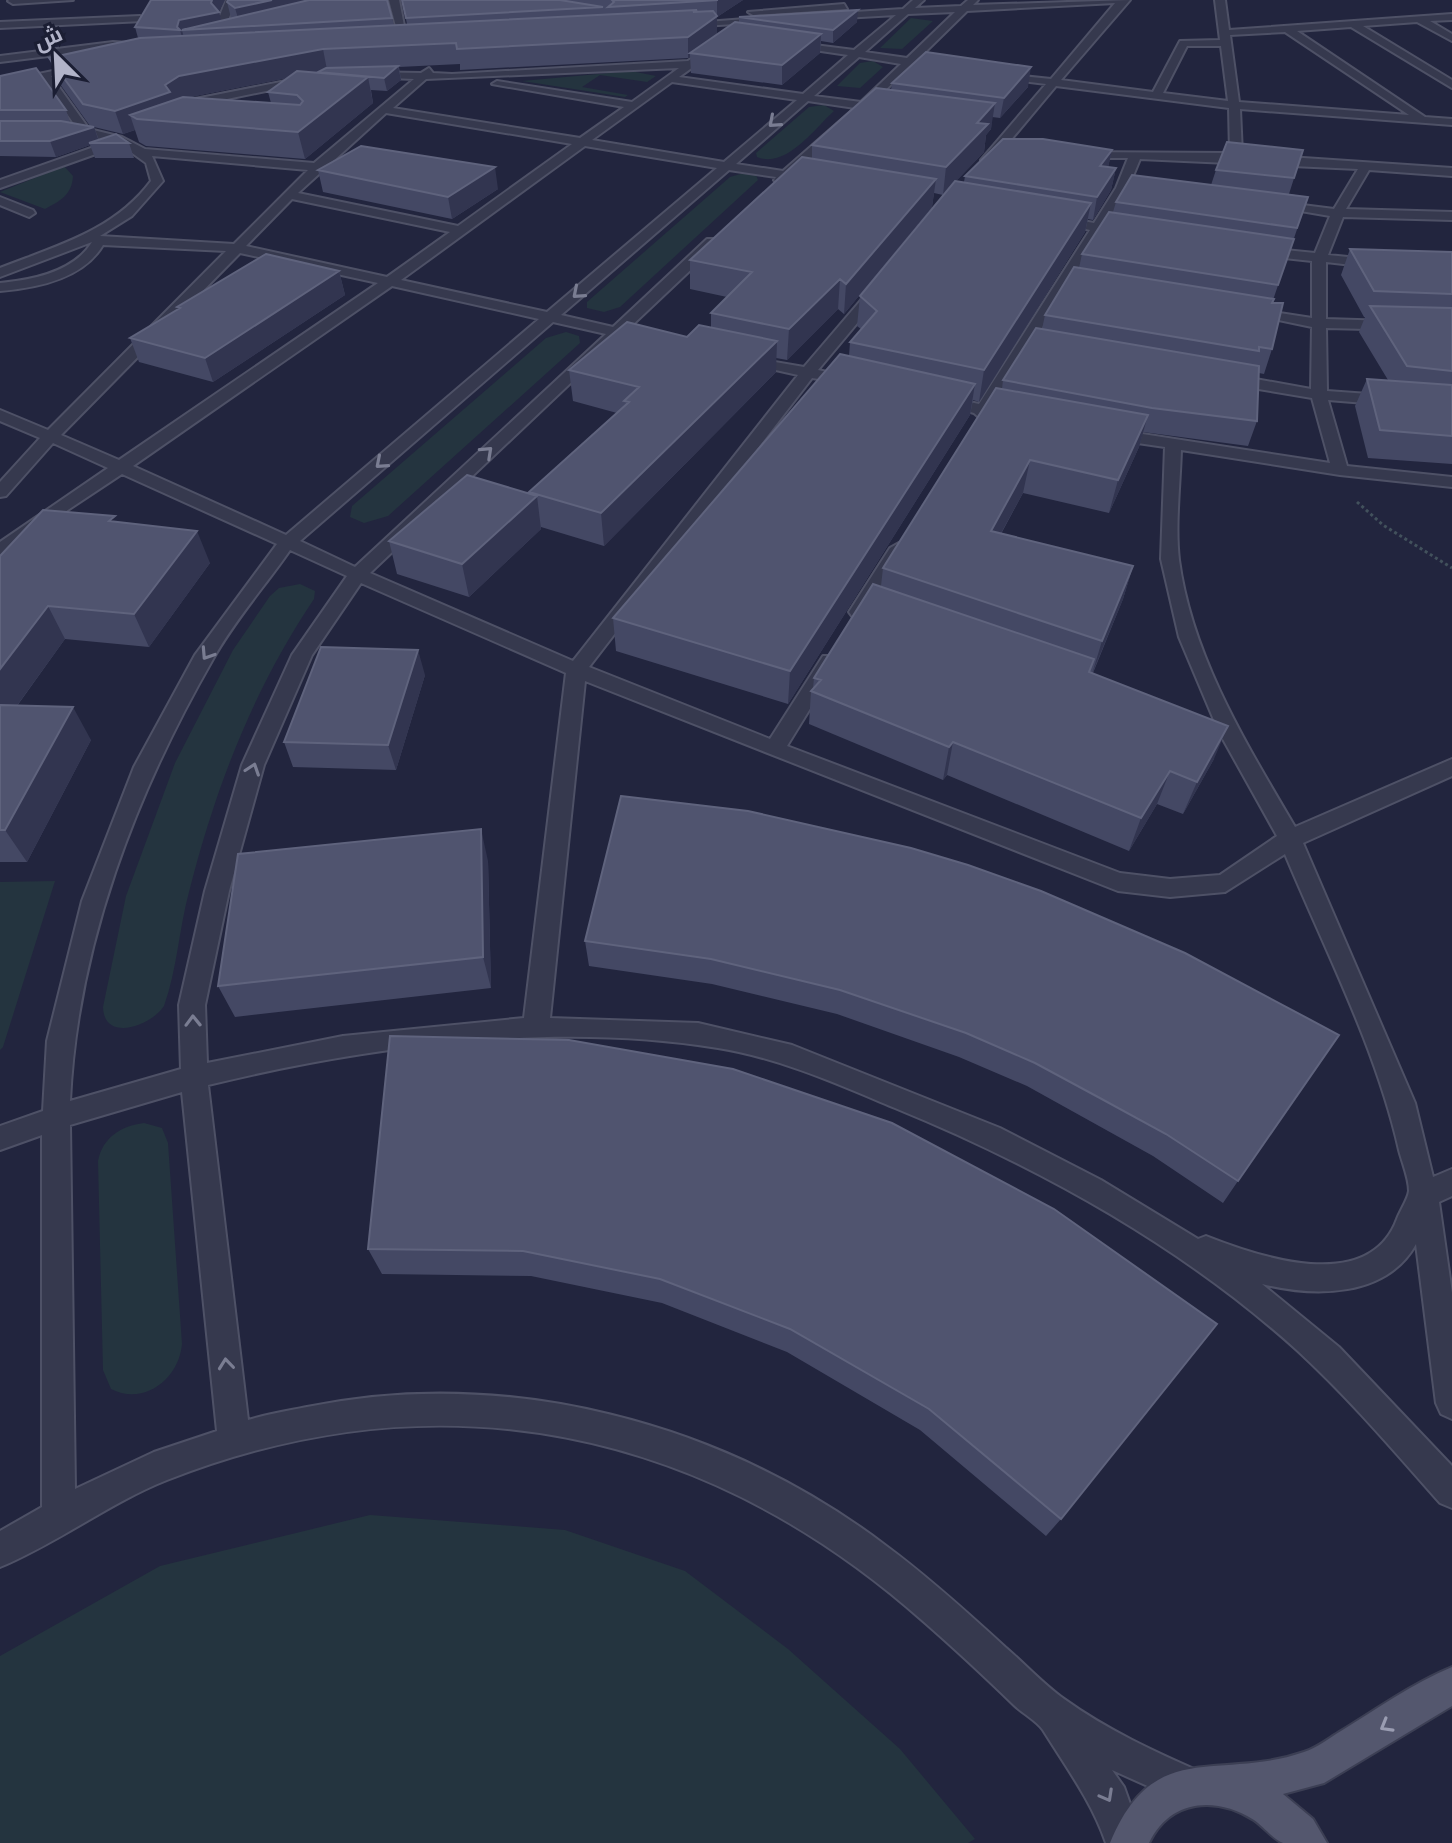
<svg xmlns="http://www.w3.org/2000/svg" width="1452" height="1843" font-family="Overpass,Cairo,sans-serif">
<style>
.green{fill:#24343f}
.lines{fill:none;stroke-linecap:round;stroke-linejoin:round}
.minor-casing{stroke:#4e5166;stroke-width:4}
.major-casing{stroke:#3c3f54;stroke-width:4}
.path{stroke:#42515c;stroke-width:3;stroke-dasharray:3 3;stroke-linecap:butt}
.minor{fill:#36394e;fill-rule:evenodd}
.major{fill:#54576e;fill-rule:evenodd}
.wall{fill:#444864;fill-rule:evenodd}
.shaded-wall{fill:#323550}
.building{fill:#50546f;stroke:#5f637d;stroke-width:2}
.oneway{stroke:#7a7d92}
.oneway2{stroke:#9a9db2}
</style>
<rect width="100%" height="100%" fill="#22253e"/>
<!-- green -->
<path class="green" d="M911,18L933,21L902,49L880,48Z
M873,61L883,67L860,88L837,86L860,63Z
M631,71L656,76L647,82L600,75L582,87L628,95L625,97L522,81Z
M824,105L834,111C814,129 786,169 757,157L756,153L809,107Z
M64,166L73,176C72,195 60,201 45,209L0,192Z
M744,173L756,175L758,180L620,307L604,312L587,308V302L730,177Z
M566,332L579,336L580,343L388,516L364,523L350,517L352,506L546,338Z
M300,584L315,591L314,599C253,690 216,786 189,892C179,929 177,970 164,1006C151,1026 104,1043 103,1007L126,896L175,763L233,650L270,596L279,588Z
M55,881L3,1047L0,1050V882Z
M144,1123L162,1128L168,1143L182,1344C179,1379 144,1406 111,1389L103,1370L98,1161C103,1137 121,1126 144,1123Z
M370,1515L565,1530L685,1571L788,1649L900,1749L975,1839L968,1843H0V1656L160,1566Z"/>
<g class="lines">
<!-- minor casing -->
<g class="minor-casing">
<path id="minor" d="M73,0L13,4L8,1L9,0Z
M226,0H236L228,20L241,29V33H235L218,21Z
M389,0H399L406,36L398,34Z
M913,0H924L915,8L961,6L968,0H978L973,5L1130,0L1061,80L1153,92L1180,41L1220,40L1215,0H1225L1229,30L1452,14V20L1430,21L1452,34V41L1417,22L1363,26L1452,80V88L1351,27L1297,31L1425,117L1452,119V125L1240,109L1242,154L1452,168V176L1369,170L1346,209L1452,212V220L1343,217L1328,255L1378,260L1385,264L1378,268L1326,262V319L1452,323V331L1326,328L1327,391L1452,400V410L1328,400L1347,466L1452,477V487L1340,475L1181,450C1180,485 1175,525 1179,560C1192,657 1247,745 1295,827L1452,759V776L1303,843L1415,1103L1433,1177L1452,1169V1196L1439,1202L1452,1293V1419L1441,1414L1436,1403L1416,1244C1386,1298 1314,1297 1262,1284L1339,1347L1452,1466V1508L1440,1503C1394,1451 1349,1398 1298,1351C1182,1246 1039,1167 895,1108C838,1084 780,1058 718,1048C554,1021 368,1046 208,1085L248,1420C267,1414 287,1411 307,1407C507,1366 723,1422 885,1545C927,1576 967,1612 1005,1647C1025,1664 1043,1684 1064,1699C1107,1730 1155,1752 1203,1773L1209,1786L1203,1799L1190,1805L1112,1770L1124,1787L1144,1843H1106C1092,1802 1066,1767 1043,1730C1037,1721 1022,1713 1014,1705C984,1676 954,1648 923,1621C705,1428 441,1372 167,1480C109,1503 58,1543 0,1567V1531L42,1507V1135L0,1150V1126L43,1111L47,1041L82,901L134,767L195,655L277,544L122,474L0,555V542L108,468L53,443L6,496L0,497V482L40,438L0,421V410L48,430L226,251L103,245C83,279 37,288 0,291V283C32,280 74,272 92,242L0,277V268C56,246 114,231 151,181L146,163L121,145L0,188V180L111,141L67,133L0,134V128H77L42,78L0,88V82L91,63V67L51,76L89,129L122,137L145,149L314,163L414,79L366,77L362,72L421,73L429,68L433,73L452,74L688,61L717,42L721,47L679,77L803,94L848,55L787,46L783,41L854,50L896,15L826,19L823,14L903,9ZM1115,3L1051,79L993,73L997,78L1046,84L981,160V166H989L1056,86L1229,108L1230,153L1073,152L1071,154L1077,158H1128L1116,188L1094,223L1054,216L1048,220L1090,230L979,404L941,396L933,401L974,413L981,419L988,415L1020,419V413L993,407L1101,232L1128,236L1134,232L1106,225L1128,188L1140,159L1358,169L1334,209L1271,201L1265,205L1330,216L1315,253L1255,247L1248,251L1255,255L1312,261V318L1247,308L1240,312L1312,327L1311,389L1228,374L1220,379L1228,384L1312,398L1330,463L1110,429L1102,434L1110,439L1165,447L1161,559L1179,637L1219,732L1277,836L1220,875L1170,879L1120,873L787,746L840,660L837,656H823L770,739L589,667L812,378L859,385V379L818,370L884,291V285H874L804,367L740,356V362L798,375L573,661L370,573L619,337H632V331L627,330L717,245V239H707L613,327L561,315L729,170L776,177L774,180L780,184L800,180V174L795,173L866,109H878V105L872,103L911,65H921L917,60L967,11ZM955,12L907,58L865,52L908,14ZM1285,32L1409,115L1239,102L1230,35ZM1187,46H1221L1228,101L1163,93ZM859,57L901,64L861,102L814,96ZM679,68L632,102L497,81L492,84L624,107L580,138L393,108L426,79ZM672,82L797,100L724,162L592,140ZM808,101L855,108L783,171L736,164ZM386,113L572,144L458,226L298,193ZM585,146L717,168L547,312L401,280ZM152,156L308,170L234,244L100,236L132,216L163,181ZM292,199L450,232L387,277L246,246ZM240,253L378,283L119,460L61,435ZM392,286L539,319L286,535L133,466ZM553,322L606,334L355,567L300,541ZM290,550L347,576L292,655L242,765L205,891L179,1005L181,1069L70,1101C77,946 136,793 213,659C234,621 265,586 290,550ZM361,583L566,673L524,1018L343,1036L207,1063L205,1005L229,891L264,765L312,655ZM585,681L1118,891L1170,897L1225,892L1285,854C1325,950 1376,1048 1399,1150C1402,1162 1409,1178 1409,1191C1408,1199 1400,1211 1397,1219C1369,1295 1259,1257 1206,1236L1198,1239L1101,1180L1000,1128L792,1045L698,1023L550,1018ZM182,1092L217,1431L154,1452L75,1489L70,1125Z
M844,4L847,9L753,15L748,12Z
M140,16L143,21L0,28V22Z
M772,17L769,22L686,27L681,24Z
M113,42L130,43L140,51L135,54L124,48H113L0,62V56Z
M306,77L310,82L193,106L180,112L175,109L190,100Z
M0,197L33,210L35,213L29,217L0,205Z
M899,543L908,548L869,612L866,616H852L849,612L890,548Z"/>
</g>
<!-- major casing -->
<g class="major-casing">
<path id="major" d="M1452,1667V1706L1324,1783L1283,1794L1313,1819L1327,1843C1315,1843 1295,1843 1283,1843C1274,1840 1263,1826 1254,1820C1216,1796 1170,1799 1149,1843H1110C1154,1736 1218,1782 1304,1752C1317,1748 1329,1738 1341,1731C1377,1709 1413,1683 1452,1667Z"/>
</g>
<!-- path -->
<path class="path" d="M1357,502L1383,525L1452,568"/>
<!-- minor -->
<use href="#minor" class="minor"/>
<!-- major -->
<use href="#major" class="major"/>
</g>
<!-- wall -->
<path class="wall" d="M402,0H743L717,17V34L739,23V17L857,22L833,43L821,41L820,53L782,85L691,73L690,56L688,58L460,70V64L399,67L401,80L387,91L371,90L373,103L305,159L146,146L139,142L135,130L123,134L94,127L99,140L129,143L134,158H95L90,145L56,157L0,156V76L66,110L70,122L90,126L57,80L49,58L138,38L135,27L219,12L221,21L231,18L227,2L392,18L394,25L407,24ZM287,78L268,92L271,103L190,97Z
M892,83L1028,87L1000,118L992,117L991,129L986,135L984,152L956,181L964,182L965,176L1112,150L1108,167L1116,168L1111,190L1093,220L1088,219L1085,232L979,402L973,400L970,415L788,704L616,651L613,618L849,356L850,342L861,329L857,326L860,296L943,195L934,193L932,207L844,314L838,309L787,360L776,358V372L604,546L541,527V529L469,597L397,574L389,541L529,494V492L617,413L573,401L569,370L687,337L711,327V313L727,297L690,289V260L812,159V145L891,90Z
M1303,150L1289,194L1308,197L1272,303V349L1264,374L1259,373L1257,421L1248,446L1143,432L1139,447L1109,513L1023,493L1001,534L1133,566L1123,599L1093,673L1214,759L1183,814L1157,804L1129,851L947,775L943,780L809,724L811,691L813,688L814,678L881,586L883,568L1002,389L1003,380L1042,329L1045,315L1079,268L1082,254L1113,212L1116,202L1211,185L1216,170Z
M318,170L498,189L452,219L323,192Z
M1350,249L1452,252V464L1368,458L1355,406L1367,379L1388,380L1359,332L1365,317H1364L1341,275Z
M339,271L345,295L213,382L139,362L130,338L178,309L177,307Z
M118,522L210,563L149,647L65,639L17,706L91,740L27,862H0V556Z
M425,675L396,770L293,767L284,742Z
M748,811L1238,1181L1223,1203L1153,1156L1027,1086L959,1057L837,1014L712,984L589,966L585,941Z
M488,861L491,988L235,1017L218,986Z
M569,1040L1061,1519L1046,1536L920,1430L787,1352L662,1303L531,1276L382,1274L368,1249Z"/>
<!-- shaded-wall -->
<path class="shaded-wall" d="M212,0H225L219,12L223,27L182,30L184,38L183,41L180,30L177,27L179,20L211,3Z
M272,0H349L240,25L235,8Z
M718,0H743L717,17V37L690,53V56L688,58V37L717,16V1Z
M858,10L857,22L833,43V30Z
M821,34L820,53L782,85V65Z
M323,49L327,70L185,98L130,115L135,130L123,134L115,111L165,85L179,76Z
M398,66L401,80L387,91L384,78Z
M1031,67L1028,87L1000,118L1004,98Z
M368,77L373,103L305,159L298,132Z
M995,103L991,129L986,135L984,152L943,195L946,167L977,123Z
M94,127L99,142L89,143L90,145L56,157L50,141Z
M1112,150L1107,172L1100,166Z
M495,167L498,189L452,219L448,197Z
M1116,168L1111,190L1093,220L1097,197Z
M936,179L932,207L844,314L846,284Z
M1091,203L1085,232L979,402L984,370Z
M339,271L345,295L213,382L205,358Z
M840,279L838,309L787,360L789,329Z
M777,341L776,372L604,546L601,513Z
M975,384L970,415L788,704L790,671Z
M1148,415L1139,447L1109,513L1118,480Z
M1030,460L1023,493L984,564L991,531Z
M537,496L541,529L469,597L462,564Z
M197,531L210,563L149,647L134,614Z
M1133,566L1123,599L1092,674L1102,641Z
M48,606L65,639L0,729V669Z
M418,650L425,675L396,770L388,745Z
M73,707L91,740L27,862L5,830Z
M1228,726L1214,759L1183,814L1197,782Z
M953,742L947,775L943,780L949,747Z
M1170,771L1157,804L1129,851L1141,818Z
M481,829L488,861L491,988L483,957Z"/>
<!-- building -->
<path class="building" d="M151,0H212L211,3L219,12L179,20L177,27L180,30L135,27Z
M228,0H272L235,8L227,2Z
M309,0H387L392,18L182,30Z
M402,0H560L603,7L406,18Z
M612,0H718L608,7L614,2Z
M697,10L693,12L713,11L717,16L688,37L457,49L456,43L323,49L179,76L165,85L170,92L115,111L83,104L49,58L140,38Z
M858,10L833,30L739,17Z
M735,22L821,34L782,65L690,53Z
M926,52L1031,67L1004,98L892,83Z
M398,66L384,78L318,72L326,68Z
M36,68L66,110H0V76Z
M297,71L368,77L298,132L137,119L130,115L183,97L300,105L303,101L297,95L268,92Z
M876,88L995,103L977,123L988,124L946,167L812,145Z
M0,121H61L94,127L50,141H0Z
M116,134L129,143H89Z
M1003,139H1043L1112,150L1100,166L1116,168L1097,197L965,176Z
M1227,142L1303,150L1294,178L1216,170Z
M361,146L495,167L448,197L318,170Z
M802,157L936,179L846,284L840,279L789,329L711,313L752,272L690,260Z
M1132,175L1308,197L1297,228L1116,202Z
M955,181L1091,203L984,370L850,342L877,311L860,296Z
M1109,212L1294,239L1278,285L1082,254Z
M1350,249L1452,252V294L1374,291Z
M266,254L339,271L205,358L130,338L180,308L177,307Z
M1074,267L1274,299L1272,303H1283L1272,349L1259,347V351L1045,315Z
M1370,306L1452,308V371L1407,366Z
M627,322L687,337L699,325L777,341L601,513L529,492L629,402L624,401L639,387L569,370Z
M1036,328L1259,366L1257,421L1152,408L1003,380Z
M840,354L975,384L790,671L613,618Z
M1367,379L1452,385V436L1380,430Z
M996,388L1148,415L1118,480L1030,460L991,531L1133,566L1102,641L883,568Z
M467,475L537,496L462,564L389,541Z
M43,510L115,516L109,521L197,531L134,614L48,606L0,669V556Z
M873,584L1094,659L1089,672L1228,726L1197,782L1170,771L1141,818L953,742L949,747L811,691L821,680L814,678Z
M321,647L418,650L388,745L284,742Z
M0,705L73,707L5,830H0Z
M621,796L748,811L911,848L968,865L1041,891L1185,953L1339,1035L1238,1181L1166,1134L1098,1097L1035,1063L966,1033L840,990L711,959L585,941Z
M481,829L483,957L218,986L238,854Z
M390,1036L569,1040L733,1069L892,1123L1054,1209L1217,1324L1061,1519L929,1409L790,1329L660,1279L523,1251L368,1249Z"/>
<!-- one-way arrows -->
<defs><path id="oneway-chevron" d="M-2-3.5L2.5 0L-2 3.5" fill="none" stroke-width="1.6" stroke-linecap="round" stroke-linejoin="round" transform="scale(2)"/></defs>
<g class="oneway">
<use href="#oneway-chevron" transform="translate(774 122) rotate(139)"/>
<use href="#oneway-chevron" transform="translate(578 293) rotate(139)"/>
<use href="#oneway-chevron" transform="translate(487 452) rotate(-43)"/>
<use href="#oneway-chevron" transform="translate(381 463) rotate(139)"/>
<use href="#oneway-chevron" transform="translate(207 654) rotate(123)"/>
<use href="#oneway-chevron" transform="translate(253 769) rotate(-71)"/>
<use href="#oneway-chevron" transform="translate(193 1021) rotate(-91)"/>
<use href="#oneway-chevron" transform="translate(226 1364) rotate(-96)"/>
<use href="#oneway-chevron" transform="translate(1107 1796) rotate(61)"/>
</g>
<use class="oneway2" href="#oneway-chevron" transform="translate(1386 1726) rotate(150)"/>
<!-- north arrow -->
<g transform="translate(56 56) rotate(336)" stroke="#1b1e33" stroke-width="6" paint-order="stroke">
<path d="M0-6L14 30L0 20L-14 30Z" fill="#b2b4c9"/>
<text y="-12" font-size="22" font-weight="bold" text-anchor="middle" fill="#b2b4c9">ش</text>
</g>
</svg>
